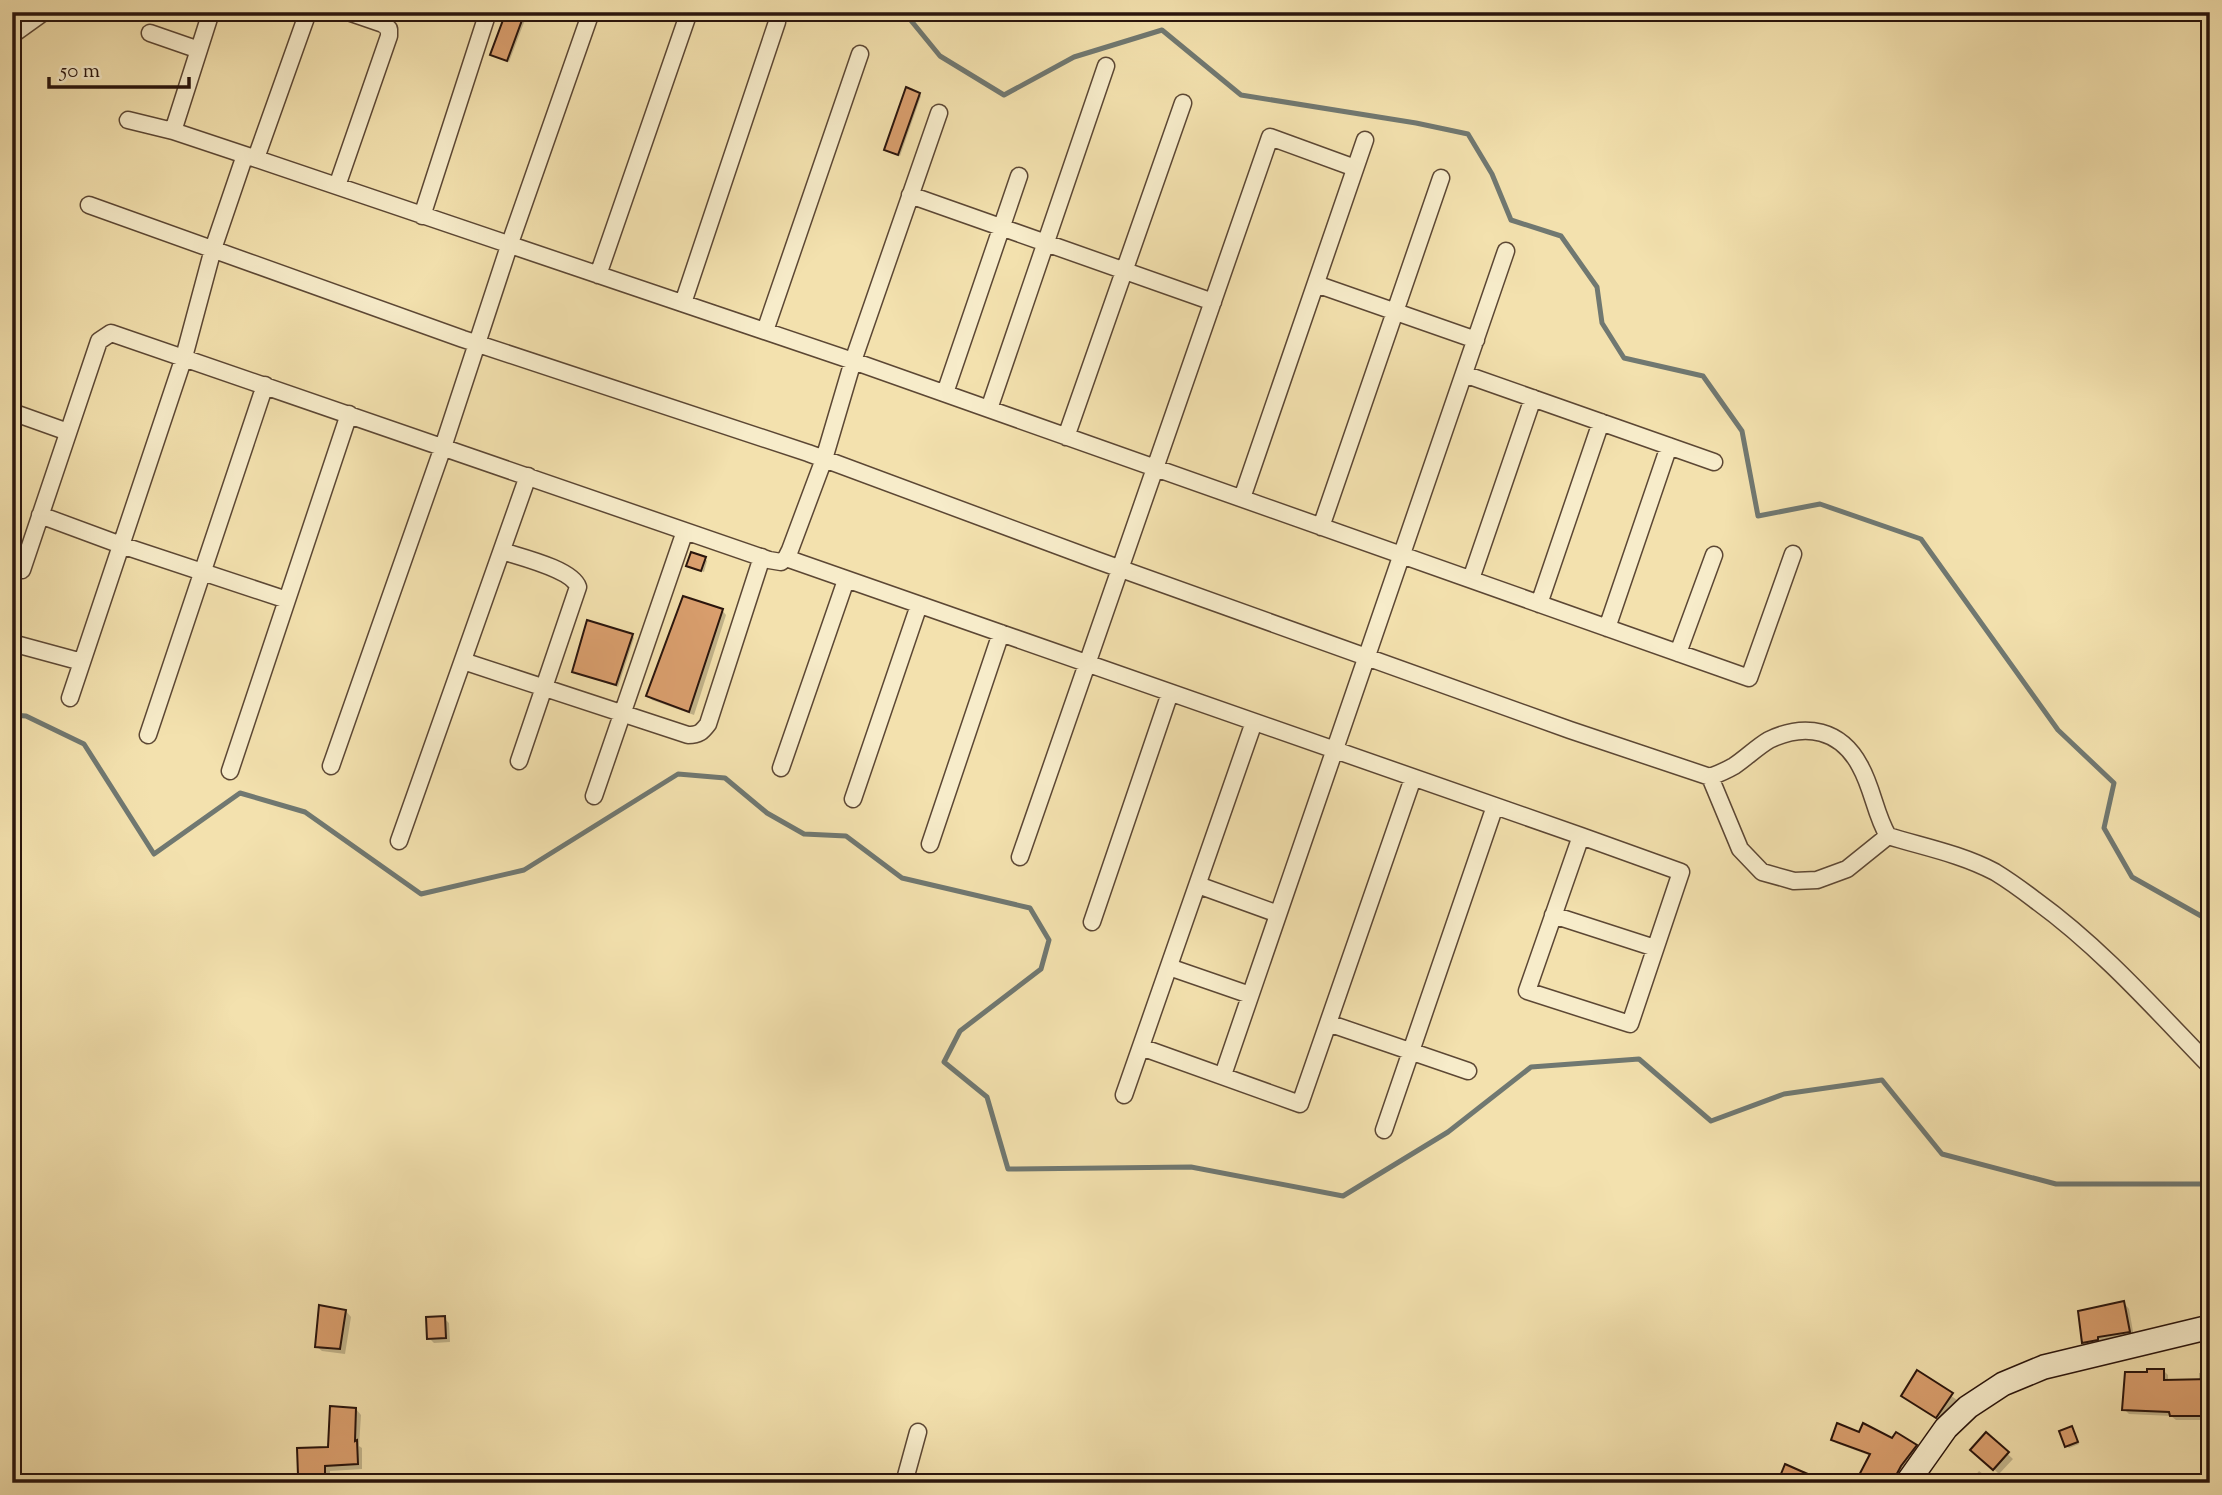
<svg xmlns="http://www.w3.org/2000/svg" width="2222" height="1495" font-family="'Sorts Mill Goudy',serif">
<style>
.shadow{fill:#0003}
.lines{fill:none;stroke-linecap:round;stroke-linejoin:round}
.stream{stroke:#707871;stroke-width:5}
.building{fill:#da9f6e;stroke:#29140c;stroke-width:2}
.street-casing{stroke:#5c4734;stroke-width:19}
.secondary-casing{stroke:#29140c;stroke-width:26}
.street{stroke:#f7ecca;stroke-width:16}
.secondary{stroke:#f7ecca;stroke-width:23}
</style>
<rect width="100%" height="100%" fill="#f3e1ae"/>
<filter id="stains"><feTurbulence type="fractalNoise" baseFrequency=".00286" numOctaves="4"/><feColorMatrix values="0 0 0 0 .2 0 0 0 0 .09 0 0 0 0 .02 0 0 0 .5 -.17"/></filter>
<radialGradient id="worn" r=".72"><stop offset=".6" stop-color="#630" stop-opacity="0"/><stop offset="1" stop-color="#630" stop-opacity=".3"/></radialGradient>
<!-- shadow -->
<path class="shadow" d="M508,12H528L509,62L492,55Z
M919,94L921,96L900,156L888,152L886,149Z
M705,558L707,561L704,572L688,566Z
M722,610L726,615L694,715L652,700L648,696Z
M632,635L634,638L618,687L574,672Z
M2124,1303L2129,1309L2134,1337L2089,1348L2084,1343Z
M346,1311L351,1317L345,1354L322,1351L316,1346Z
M444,1318L449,1323L450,1342L434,1343L429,1338Z
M2163,1370L2168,1375V1382L2199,1381V1373L2210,1372V1423H2206L2203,1420H2176L2171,1416L2129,1414L2124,1409L2149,1374Z
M1918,1372L1957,1400L1942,1423L1903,1395Z
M356,1409L361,1415L359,1446L362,1448V1469L330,1471V1479L305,1480L300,1474L329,1449Z
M2072,1428L2079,1444L2069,1448L2067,1446Z
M1859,1434L1915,1447L1919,1450L1897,1483H1857L1871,1456L1836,1443L1833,1439Z
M1986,1434L2013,1459L1999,1474L1973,1449Z
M1804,1471L1831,1483H1786L1781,1478L1803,1474Z
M1979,1471L1995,1483H1969Z"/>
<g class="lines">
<!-- stream -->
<path class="stream" d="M904,12L940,56L1004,95L1074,57L1162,30L1241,95L1416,123L1468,134L1492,174L1511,220L1561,236L1597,287L1602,323L1624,358L1703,376L1742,431L1758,516L1820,504L1921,539L2058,730L2114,783L2104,828L2132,877L2210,921
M12,715L26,716L84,744L154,854L240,793L305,812L421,894L524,870L678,774L725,778L767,813L804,834L846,836L902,878L1030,908L1049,940L1041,969L960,1031L944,1062L987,1097L1008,1169L1191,1167L1343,1196L1448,1132L1531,1067L1639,1059L1711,1121L1784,1094L1882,1080L1942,1154L2056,1184H2210"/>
</g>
<!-- building -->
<path class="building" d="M506,12H525L507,61L490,55Z
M906,87L920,93L898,155L884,150Z
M691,552L706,557L701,571L686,566Z
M683,596L723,609L689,712L646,696Z
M587,620L633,634L616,685L572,672Z
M2124,1301L2130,1332L2098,1337V1340L2082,1343L2078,1311Z
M319,1305L346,1310L340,1349L315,1347Z
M445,1316L446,1338L427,1339L426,1317Z
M2147,1369H2164V1380L2210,1379V1416H2170L2169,1412L2122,1410L2125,1372H2147Z
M1917,1370L1953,1393L1936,1418L1901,1396Z
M330,1406L356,1408L355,1441L357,1440L358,1464L325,1466V1474L298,1475L297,1448L328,1447Z
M1837,1423L1859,1432L1863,1423L1892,1438L1896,1432L1917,1445L1901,1466L1892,1483H1855L1870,1454L1831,1440Z
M2072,1426L2078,1442L2065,1447L2059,1431Z
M1986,1432L2009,1452L1993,1470L1970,1450Z
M1785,1464L1828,1483H1788L1779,1479Z"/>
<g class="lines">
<!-- street casing -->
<g class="street-casing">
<path id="street" d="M150,33L199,50
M12,35L44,12
M128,120L173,131L245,155
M173,131L211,12
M256,158L308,12
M337,186L389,36V29L383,24L348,12
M910,195L1213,302
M89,205L463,339L808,453L1096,560L1570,730L1710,777C1718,774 1727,770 1734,766C1746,758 1757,747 1769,740C1806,722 1841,730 1860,766C1873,789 1875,814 1888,836C1924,847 1961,854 1995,872C2008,880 2022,890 2035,900C2100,947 2154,1008 2210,1066
M422,216L488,12
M598,275L689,12
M1316,284L1476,340
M683,303L777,22
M765,331L860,54
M1464,374L1714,462
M945,393L1019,176
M989,409L1106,66
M12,412L68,432
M1066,437L1183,103
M1242,498L1365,140
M40,515L121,545L287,600
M1321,527L1441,178
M502,551C520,557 572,569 578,587L519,761
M786,558L1581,836L1681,872L1630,1024L1527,991L1581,836
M22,570L99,341L111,333L769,560L781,562L786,558L790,550L824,459L853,361L939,113
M1471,579L1533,398
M1539,604L1601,422
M1607,628L1669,446
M12,643L82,662
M1678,653L1714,555
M463,661L688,735C699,735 702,732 708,724L762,557
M70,698L184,357L213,249L245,155L853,361L1749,678L1793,554
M148,735L265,385
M331,766L443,447L509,246L591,12
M781,768L846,580
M230,771L349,414
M1710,777L1740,849L1762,872L1794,881L1817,880L1847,869L1888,836
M594,796L685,531
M853,799L919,605
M399,841L528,476
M930,844L1001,633
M1020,857L1270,137L1355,168
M1198,885L1278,914
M1553,915L1655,948
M1092,922L1170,693
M1169,967L1250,995
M1328,1023L1468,1071
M1141,1047L1300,1104L1413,778
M1223,1075L1506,251
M1124,1095L1254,722
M1384,1130L1495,806
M904,1483L918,1432"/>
</g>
<!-- secondary casing -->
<g class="secondary-casing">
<path id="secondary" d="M1907,1483L1946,1428L1968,1407L2003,1384L2044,1367L2210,1327"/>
</g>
<!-- street -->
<use href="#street" class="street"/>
<!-- secondary -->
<use href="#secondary" class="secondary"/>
</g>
<!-- margin -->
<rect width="2222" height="1495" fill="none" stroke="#f3e1ae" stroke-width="42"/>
<rect x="14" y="14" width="2194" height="1467" fill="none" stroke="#29140c" stroke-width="3.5"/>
<rect x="21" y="21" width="2180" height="1453" fill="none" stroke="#29140c" stroke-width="2"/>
<!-- scale -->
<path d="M49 77v10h140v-10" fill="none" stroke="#29140c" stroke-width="3.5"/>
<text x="60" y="77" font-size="21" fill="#29140c" stroke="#f7ecca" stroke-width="5" paint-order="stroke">50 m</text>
<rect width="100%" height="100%" filter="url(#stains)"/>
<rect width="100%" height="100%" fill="url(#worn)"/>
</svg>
